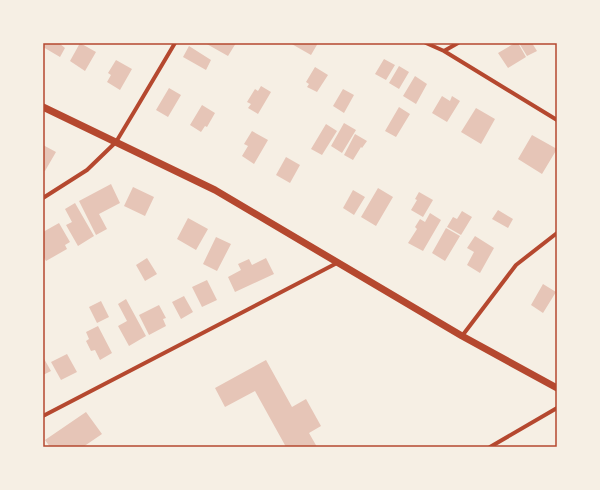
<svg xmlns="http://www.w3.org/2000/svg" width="600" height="490" font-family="'Source Sans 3',sans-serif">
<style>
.building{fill:#e6c5b7}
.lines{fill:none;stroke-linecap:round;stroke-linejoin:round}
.minor{stroke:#b5482f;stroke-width:4}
.tertiary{stroke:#b5482f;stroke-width:7}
.neatline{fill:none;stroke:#b5482f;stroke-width:1.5}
</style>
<rect width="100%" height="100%" fill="#f6efe4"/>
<!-- building -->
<path class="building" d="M43,43H59L65,48L60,57L43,47Z
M80,43L96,52L85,71L70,61Z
M205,43H236L228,56Z
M290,43H318L311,55Z
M515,43H518L526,57L508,68L498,53Z
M519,43H532L537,51L527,56Z
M189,46L211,60L206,70L183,57Z
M384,59L395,65L386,80L375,74Z
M116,60L132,69L120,90L107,82L111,75L108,73Z
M399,66L409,72L399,89L389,83Z
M315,67L328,75L317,92L307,87L309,84L306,82Z
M415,76L427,84L416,104L403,96Z
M261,86L271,92L258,114L248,108L251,104L247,102L255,89L258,91Z
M169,88L181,95L168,117L156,110Z
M343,89L354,95L344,113L333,106Z
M442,96L450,101L452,96L460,101L447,122L432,113Z
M202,105L215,113L207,127L205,126L201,132L190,125Z
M399,107L410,114L396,137L385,131Z
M476,108L495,119L481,144L461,132Z
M344,123L356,130L342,153L331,146Z
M326,124L337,131L322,155L311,149Z
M252,131L268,140L254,164L242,156L248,146L244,144Z
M355,134L367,141L362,148L361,147L353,160L344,155Z
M532,135L557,149L542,174L518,159Z
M43,145L56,152L45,171L43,170Z
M286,157L300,165L290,183L276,175Z
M111,184L120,203L99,214L107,229L96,235L79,201Z
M133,187L154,197L145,216L124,206Z
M378,188L393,197L376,226L361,217Z
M353,190L365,197L354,215L343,208Z
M419,192L433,200L423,217L411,210L417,200L415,199Z
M75,203L94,236L78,246L66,225L72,222L65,209Z
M498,210L513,219L508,228L492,219Z
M462,211L472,217L461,235L447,227L453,217L457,219Z
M430,213L441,220L423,251L408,243L417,229L415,227L420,219L425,222Z
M188,218L208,229L196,250L177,239Z
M59,223L70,242L65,245L67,249L46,261L43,256V232Z
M446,228L460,236L445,261L432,253Z
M475,236L494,248L480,273L467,265L474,252L467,248Z
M216,237L231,244L217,271L203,264Z
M147,258L157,274L145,281L136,265Z
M266,258L274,274L235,292L228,277L241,270L238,264L249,259L252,265Z
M207,280L217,300L202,307L192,287Z
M543,284L556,292L543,313L531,305Z
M184,296L193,312L181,319L172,302Z
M126,299L146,336L129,346L118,326L127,321L118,304Z
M101,301L109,317L97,323L89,307Z
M159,305L166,318L163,319L166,326L149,335L139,315Z
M98,326L112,353L100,360L95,350L91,351L86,341L89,339L86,332Z
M67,354L77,372L61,380L51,362Z
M43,357L51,371L43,375Z
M266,360L292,407L306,399L321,426L309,433L317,447H286L255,391L225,407L215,388Z
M86,412L102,434L83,447H50L45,440Z"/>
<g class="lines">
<!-- minor -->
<path class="minor" d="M426,43L444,51L557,120
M444,51L458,43
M43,198L87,170L116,142L137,107L175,43
M462,336L516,265L557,233
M43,416L337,263
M490,447L557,408"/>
<!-- tertiary -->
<path class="tertiary" d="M43,107L215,190L462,336L557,388"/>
</g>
<!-- border -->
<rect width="600" height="490" fill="none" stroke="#f6efe4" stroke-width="88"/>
<rect x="44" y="44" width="512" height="402" class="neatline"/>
</svg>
